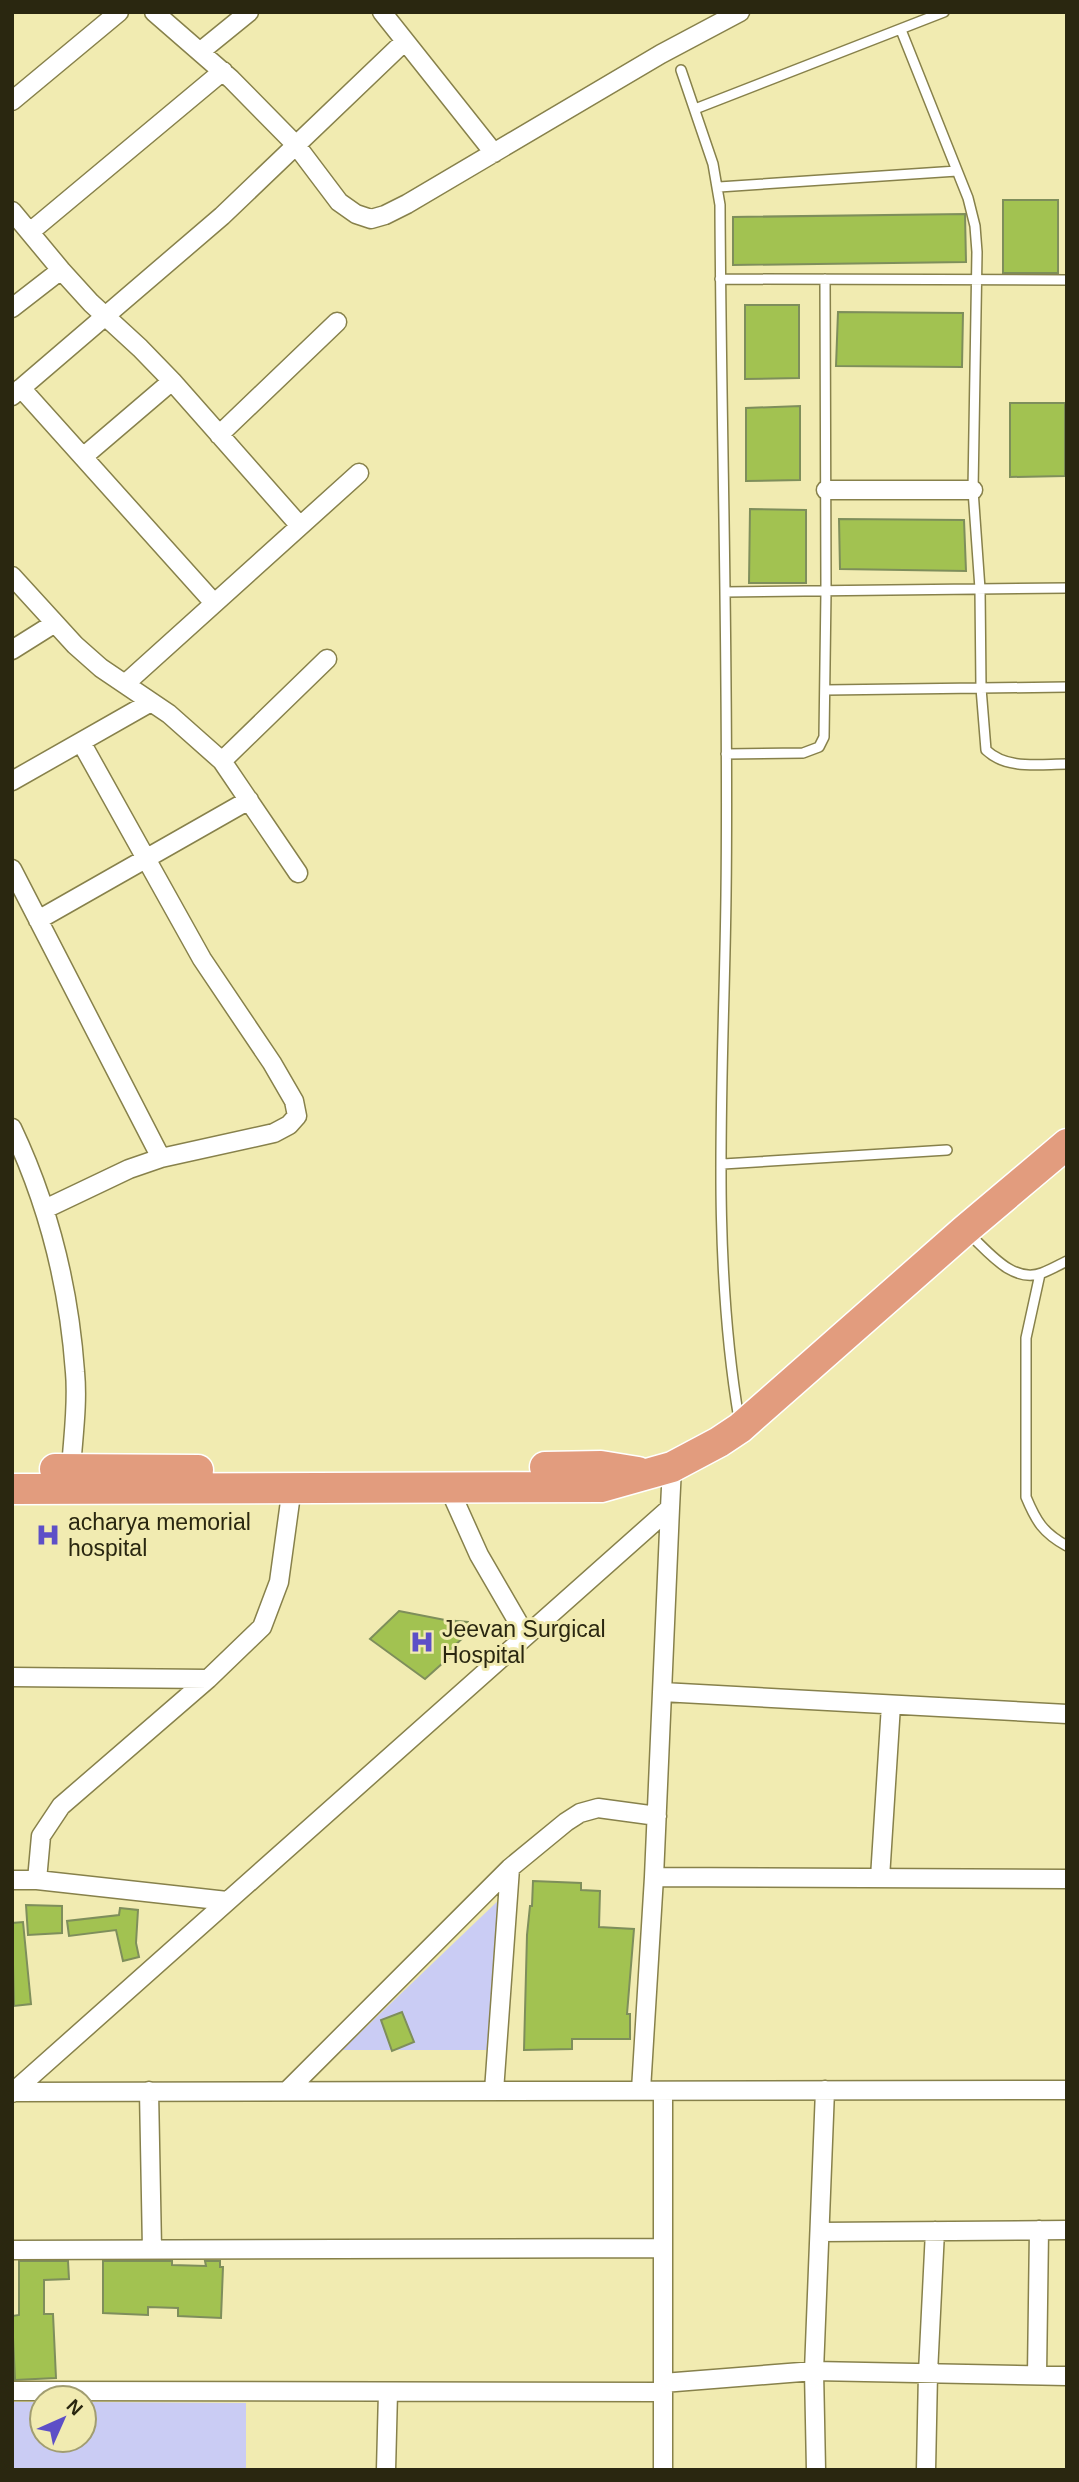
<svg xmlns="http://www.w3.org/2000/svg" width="1079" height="2482" font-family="Arial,sans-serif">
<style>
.green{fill:#caccf4}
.building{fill:#a2c251;stroke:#7e8e5b;stroke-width:2}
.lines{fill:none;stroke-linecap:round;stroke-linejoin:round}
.service-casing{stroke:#87814b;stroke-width:12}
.minor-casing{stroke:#87814b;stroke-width:21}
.trunk-casing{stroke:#fff;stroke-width:33}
.service{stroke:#fff;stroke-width:9}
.minor{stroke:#fff;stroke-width:18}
.trunk{stroke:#e29c7e;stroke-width:30}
.labels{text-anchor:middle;stroke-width:6;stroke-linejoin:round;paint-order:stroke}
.poi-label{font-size:23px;fill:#2a2710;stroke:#f1ebb1;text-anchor:start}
</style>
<rect width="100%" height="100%" fill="#f1ebb1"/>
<!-- green -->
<path class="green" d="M503,1896L489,2050H342Z
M12,2402H42V2440H84V2402L246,2403V2470H12Z"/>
<!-- building -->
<path class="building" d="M1003,200H1058V273H1003Z
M965,214L966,262L733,265V217Z
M745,305H799V378L745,379Z
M838,312L963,313L962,367L836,366Z
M1010,403H1065V476L1010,477Z
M800,406V480L746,481V408Z
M750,509L806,510V583H749Z
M839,519L964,520L966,571L840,569Z
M399,1611L445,1620L468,1622L469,1632L452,1648L455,1652L425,1679L370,1639Z
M533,1881L581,1883V1890L600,1891L599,1927L634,1929L627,2014H630V2039H572V2049L524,2050L527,1935L530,1906H532Z
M26,1905L62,1906V1933L28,1935Z
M120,1908L138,1910L136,1943L139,1957L123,1961L116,1930L69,1936L67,1921L119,1915Z
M23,1922L31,2004L14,2006L12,1923Z
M402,2012L414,2042L392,2051L381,2020Z
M19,2261H68L69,2279L44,2280V2314H53L56,2378L15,2380L12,2316L19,2315Z
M103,2261H172V2265L206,2266L205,2261H220V2267H223L221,2318L178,2316V2308L148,2307V2315L103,2313Z"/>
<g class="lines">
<!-- service casing -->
<g class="service-casing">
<path id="service" d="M901,30L968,198L975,226L977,252L973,490L980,589L981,688L986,750C1007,770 1039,764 1067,764
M681,70L713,164L720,205C721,435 729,665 726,895C724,1069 710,1248 739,1419
M695,109L944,12
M719,187L957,171
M720,279L1067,280
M725,592L1067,588
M826,690L1067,687
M726,754L803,753L819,747L824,737L826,591L825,279
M723,1164L947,1150
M968,1233C988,1251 1012,1284 1042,1273C1050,1270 1059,1265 1067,1261
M1040,1274L1026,1338V1497C1036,1521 1043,1533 1067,1546"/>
</g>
<!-- minor casing -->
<g class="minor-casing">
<path id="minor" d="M154,12L231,79L296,145L339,202L356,214L371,219L385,215L407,204L661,54L740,12
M382,12L494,153
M201,51L249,12
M12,101L119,12
M12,211L61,270L91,303L140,348L172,381L300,526
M30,232L223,71
M12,308L61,270
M21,388L214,603
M12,396L222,216L405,41
M219,435L337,322
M83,457L172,381
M826,490H973
M12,576L75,645L101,668L169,714L222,761L298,873
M12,650L55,623
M125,684L359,473
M222,761L327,659
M12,781L151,702
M12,869L161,1158
M38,920L249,800
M12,1128C48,1204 69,1288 75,1372C78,1404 73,1437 71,1469
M45,1209L129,1169L161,1158L274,1133L289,1125L297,1116L294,1101L272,1063L202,959L81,742
M448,1486L479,1555L526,1636
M12,1677L208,1679
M662,1692L1067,1714
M654,1877L1067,1879
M880,1878L891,1705
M12,1880H37L227,1901
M37,1880L41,1836L61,1806L208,1679L262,1627L279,1582L292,1487
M641,2090L654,1877L670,1508
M149,2091L152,2249
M287,2091L510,1868L566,1822L580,1813L598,1808L657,1816
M494,2091L510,1868
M12,2092L1067,2090
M12,2093L670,1508L672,1467
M820,2232L1067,2230
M12,2250L663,2248
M1037,2375L1039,2230
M663,2383L814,2371L1067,2376
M12,2391L663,2392
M386,2470L388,2392
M663,2470V2091
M816,2470L814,2371L825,2090
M926,2470L928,2373L935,2231"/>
</g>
<!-- trunk casing -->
<g class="trunk-casing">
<path id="trunk" d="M545,1467L601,1466L638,1472
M55,1469L198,1470
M12,1489L601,1487L672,1467L719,1442L740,1428L965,1230L1067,1144"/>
</g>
<!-- service -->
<use href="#service" class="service"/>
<!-- minor -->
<use href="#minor" class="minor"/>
<!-- trunk -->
<use href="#trunk" class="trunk"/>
</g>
<!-- icons -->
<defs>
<g id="hospital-bare" transform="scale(1.89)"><path d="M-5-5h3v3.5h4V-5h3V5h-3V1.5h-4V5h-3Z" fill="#5d4fc7" stroke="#f1ebb1" stroke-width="2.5" paint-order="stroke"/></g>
</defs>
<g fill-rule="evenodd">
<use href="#hospital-bare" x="48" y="1535"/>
<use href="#hospital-bare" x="422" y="1642"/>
</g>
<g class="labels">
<!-- poi labels -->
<g class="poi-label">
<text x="68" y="1530">acharya memorial<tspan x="68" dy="26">hospital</tspan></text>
<text x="442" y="1637">Jeevan Surgical<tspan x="442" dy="26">Hospital</tspan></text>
</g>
</g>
<!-- border -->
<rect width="1079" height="2482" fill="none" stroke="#2a2710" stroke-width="28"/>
<!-- north arrow -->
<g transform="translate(63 2419) rotate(45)"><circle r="33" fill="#f1ebb1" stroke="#a19d71" stroke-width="2"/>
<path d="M0-5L12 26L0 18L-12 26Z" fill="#5d4fc7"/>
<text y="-10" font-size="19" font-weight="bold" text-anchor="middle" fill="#2a2710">N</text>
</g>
</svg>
